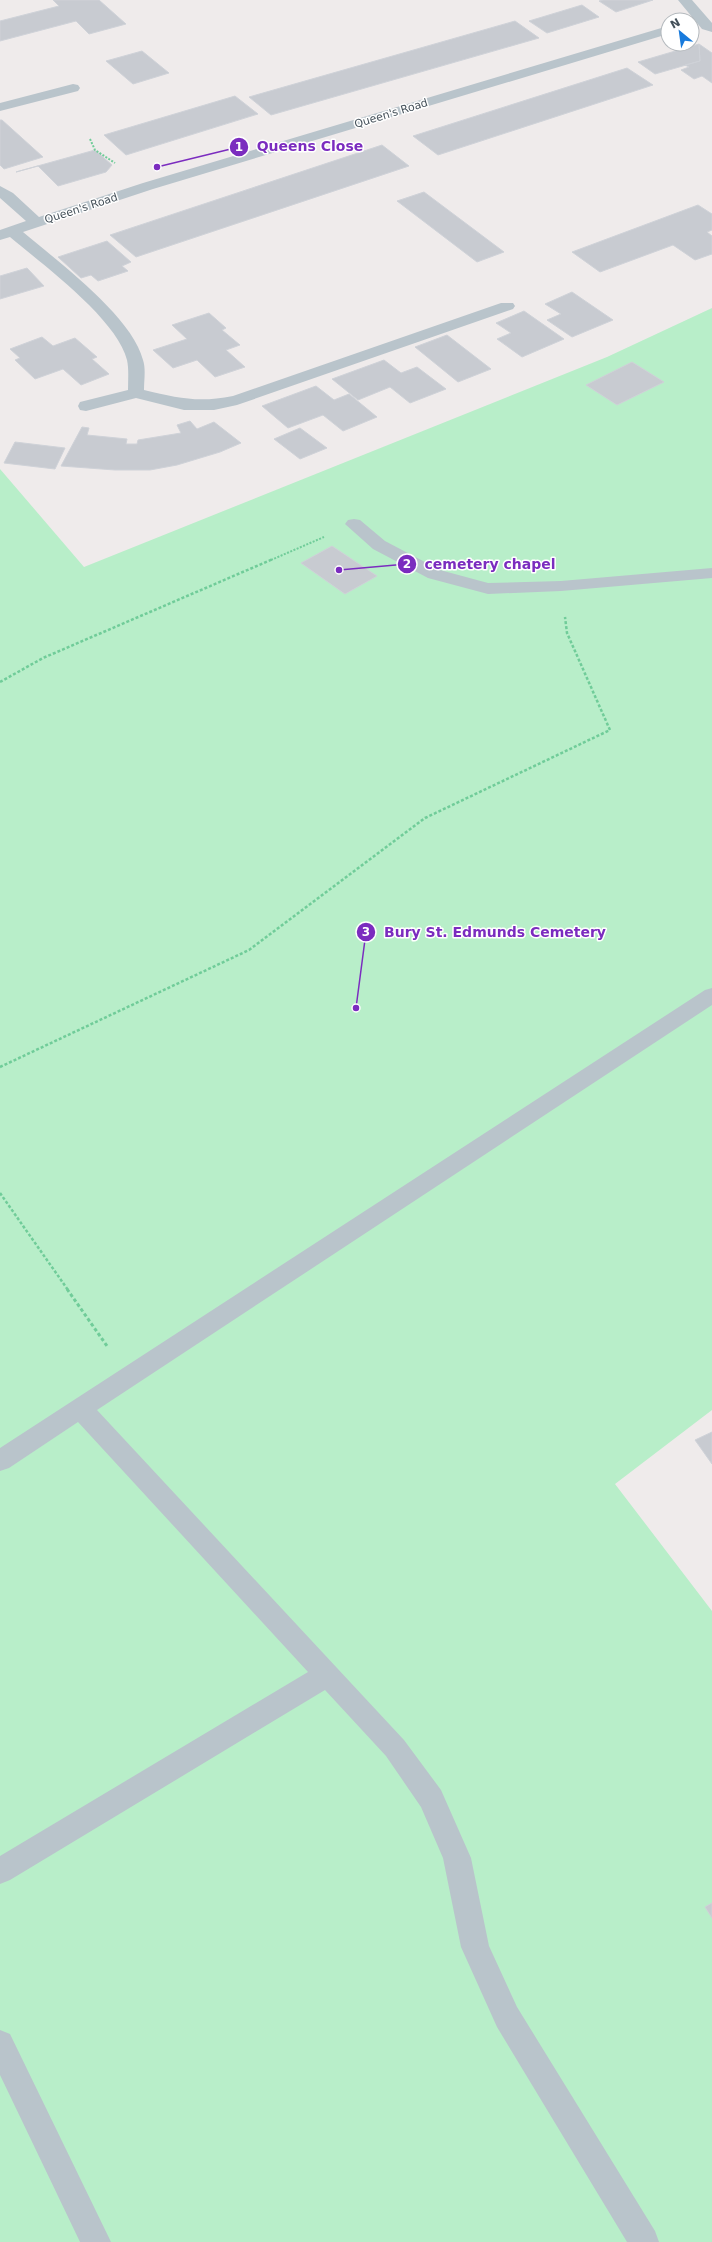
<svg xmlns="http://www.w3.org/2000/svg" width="712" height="2242" font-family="'DejaVu Sans',sans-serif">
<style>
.green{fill:#b8eec9}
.building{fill:#c8cbd1;stroke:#cfd2d8}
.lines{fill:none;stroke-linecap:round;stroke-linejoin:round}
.path-far2{stroke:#70cc99;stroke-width:2;stroke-dasharray:2 1.5;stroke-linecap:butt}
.path-far1{stroke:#70cc99;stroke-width:2.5;stroke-dasharray:3 2;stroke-linecap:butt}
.path{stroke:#70cc99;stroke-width:3;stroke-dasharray:3.5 2.5;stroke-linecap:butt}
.service{fill:#b9c4cb;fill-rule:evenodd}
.minor{fill:#b9c4cb;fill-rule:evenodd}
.labels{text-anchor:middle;stroke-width:3;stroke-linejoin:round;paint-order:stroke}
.far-street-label{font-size:11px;fill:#445059;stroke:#fff}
.leader{fill:none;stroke:#7b2cbf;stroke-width:1.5}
.callout-dot{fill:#7b2cbf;stroke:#fff;stroke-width:1.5}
.mark-label{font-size:12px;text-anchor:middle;font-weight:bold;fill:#fff}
.callout-label{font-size:14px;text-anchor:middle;font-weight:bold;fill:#7b2cbf;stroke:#fff;stroke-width:3;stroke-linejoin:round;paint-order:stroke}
</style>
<rect width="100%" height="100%" fill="#efebeb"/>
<!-- green -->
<path class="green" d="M712,308V1410L615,1484L712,1611V2242H0V469L84,567L607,357Z"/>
<!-- building -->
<path class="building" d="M53,0H99L126,24L89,34L76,21L0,41V21L59,6Z
M603,0H653L616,12L599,1Z
M582,5L599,17L547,33L529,21Z
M515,21L539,38L271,115L249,97Z
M699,44L700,61L655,74L638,62Z
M699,44L712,53V83L702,76L694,79L681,70L689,67L685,65L700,61Z
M142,51L169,73L133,84L106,61Z
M627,68L653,85L438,155L413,136Z
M235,96L258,114L126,155L104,135Z
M0,120H2L43,157L4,169L0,165Z
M382,145L409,166L136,257L110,235Z
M95,150L112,165L106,172L58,186L38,166L16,172Z
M424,192L504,252L477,262L397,201Z
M698,205L712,214V230L707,232L712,236V254L695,260L673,245L600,272L572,252Z
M107,241L131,262L122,266L128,271L98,281L91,275L81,278L58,257Z
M27,268L44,286L0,299V276Z
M572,292L613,320L572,337L547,320L561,314L545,304Z
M524,311L564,339L522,357L497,339L511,333L496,323Z
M209,313L226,328L222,330L240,345L226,350L245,367L215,377L197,360L173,368L153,350L187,339L172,325Z
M447,335L491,369L458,382L415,347Z
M42,337L53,346L75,338L97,357L92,359L109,374L81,385L63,369L35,379L15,360L20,358L10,349Z
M384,360L401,373L417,367L446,389L410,403L390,387L358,400L332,379Z
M632,362L664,382L617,405L586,385Z
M316,386L334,400L349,394L377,417L343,431L323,415L288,428L262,406Z
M190,421L197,429L214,422L241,443L220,452L177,465L150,470H115L61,466L82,427L89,428L87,435L127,439L126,444H137L138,440L181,433L177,425Z
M300,428L327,448L300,459L274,439Z
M15,442L65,448L55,469L4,463Z
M332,546L377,576L345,594L301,563Z
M712,1432V1464L695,1440Z
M712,1903V1918L705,1907Z"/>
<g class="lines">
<!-- path-far2 -->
<path class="path-far2" d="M90,139L95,150L115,163
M271,560L324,537"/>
<!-- path-far1 -->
<path class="path-far1" d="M0,682L43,658L273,559
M0,1067L249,950L425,818L610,730L567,633L565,617
M0,1193L68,1290"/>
<!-- path -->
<path class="path" d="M67,1289L107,1346"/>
<!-- service -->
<path class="service" d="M73,84L78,85L80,88L78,91L0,111V103Z
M354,519L360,520L385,541L440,570L488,583L561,581L712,568V578L561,591L488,594L428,578L373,549L345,524L348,520Z
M712,988V1005L97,1410L404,1740L441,1790L471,1858L489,1946L517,2007L655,2231L659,2242H627L497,2027L461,1947L443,1858L421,1807L386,1756L325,1690L10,1880L0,1884V1856L308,1672L78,1422L9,1468L0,1471V1448L705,990Z
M0,2030L10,2034L111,2242H80L0,2075Z"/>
<!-- minor -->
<path class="minor" d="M678,0H692L712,23V32L702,29Z
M668,26V34L153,189L23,232C57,261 132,316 143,360C146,369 144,380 144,390C178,398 198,403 233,396L501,303H513L515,306L513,309L237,405L214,410H184L136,398L86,411L80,410L78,406L80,402L128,390C128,380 129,369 127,360C117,319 42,264 10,237L0,240V230L26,221L0,198V186L13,193L39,217L143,183Z"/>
</g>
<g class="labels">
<!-- far-street labels -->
<g class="far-street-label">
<text transform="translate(391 113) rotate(-17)" y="4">Queen's Road</text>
<text transform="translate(81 208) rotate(-18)" y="4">Queen's Road</text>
</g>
</g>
<!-- callouts -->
<path class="leader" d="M157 167L239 147M339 570L407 564M356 1008L366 932"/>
<g class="callout-dot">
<circle cx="157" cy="167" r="4"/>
<circle cx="339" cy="570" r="4"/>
<circle cx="356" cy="1008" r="4"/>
<circle cx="239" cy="147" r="10"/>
<circle cx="407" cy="564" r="10"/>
<circle cx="366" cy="932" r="10"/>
</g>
<g class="mark-label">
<text x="239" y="151">1</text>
<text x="407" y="568">2</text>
<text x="366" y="936">3</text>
</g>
<g class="callout-label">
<text x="310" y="151">Queens Close</text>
<text x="490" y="569">cemetery chapel</text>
<text x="495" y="937">Bury St. Edmunds Cemetery</text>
</g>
<!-- north arrow -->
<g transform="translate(680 32) rotate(331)"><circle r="19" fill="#ffffff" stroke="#b4b9bd"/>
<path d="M0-3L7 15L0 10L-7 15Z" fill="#187adc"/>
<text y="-6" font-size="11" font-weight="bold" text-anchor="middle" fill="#445059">N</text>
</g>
</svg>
